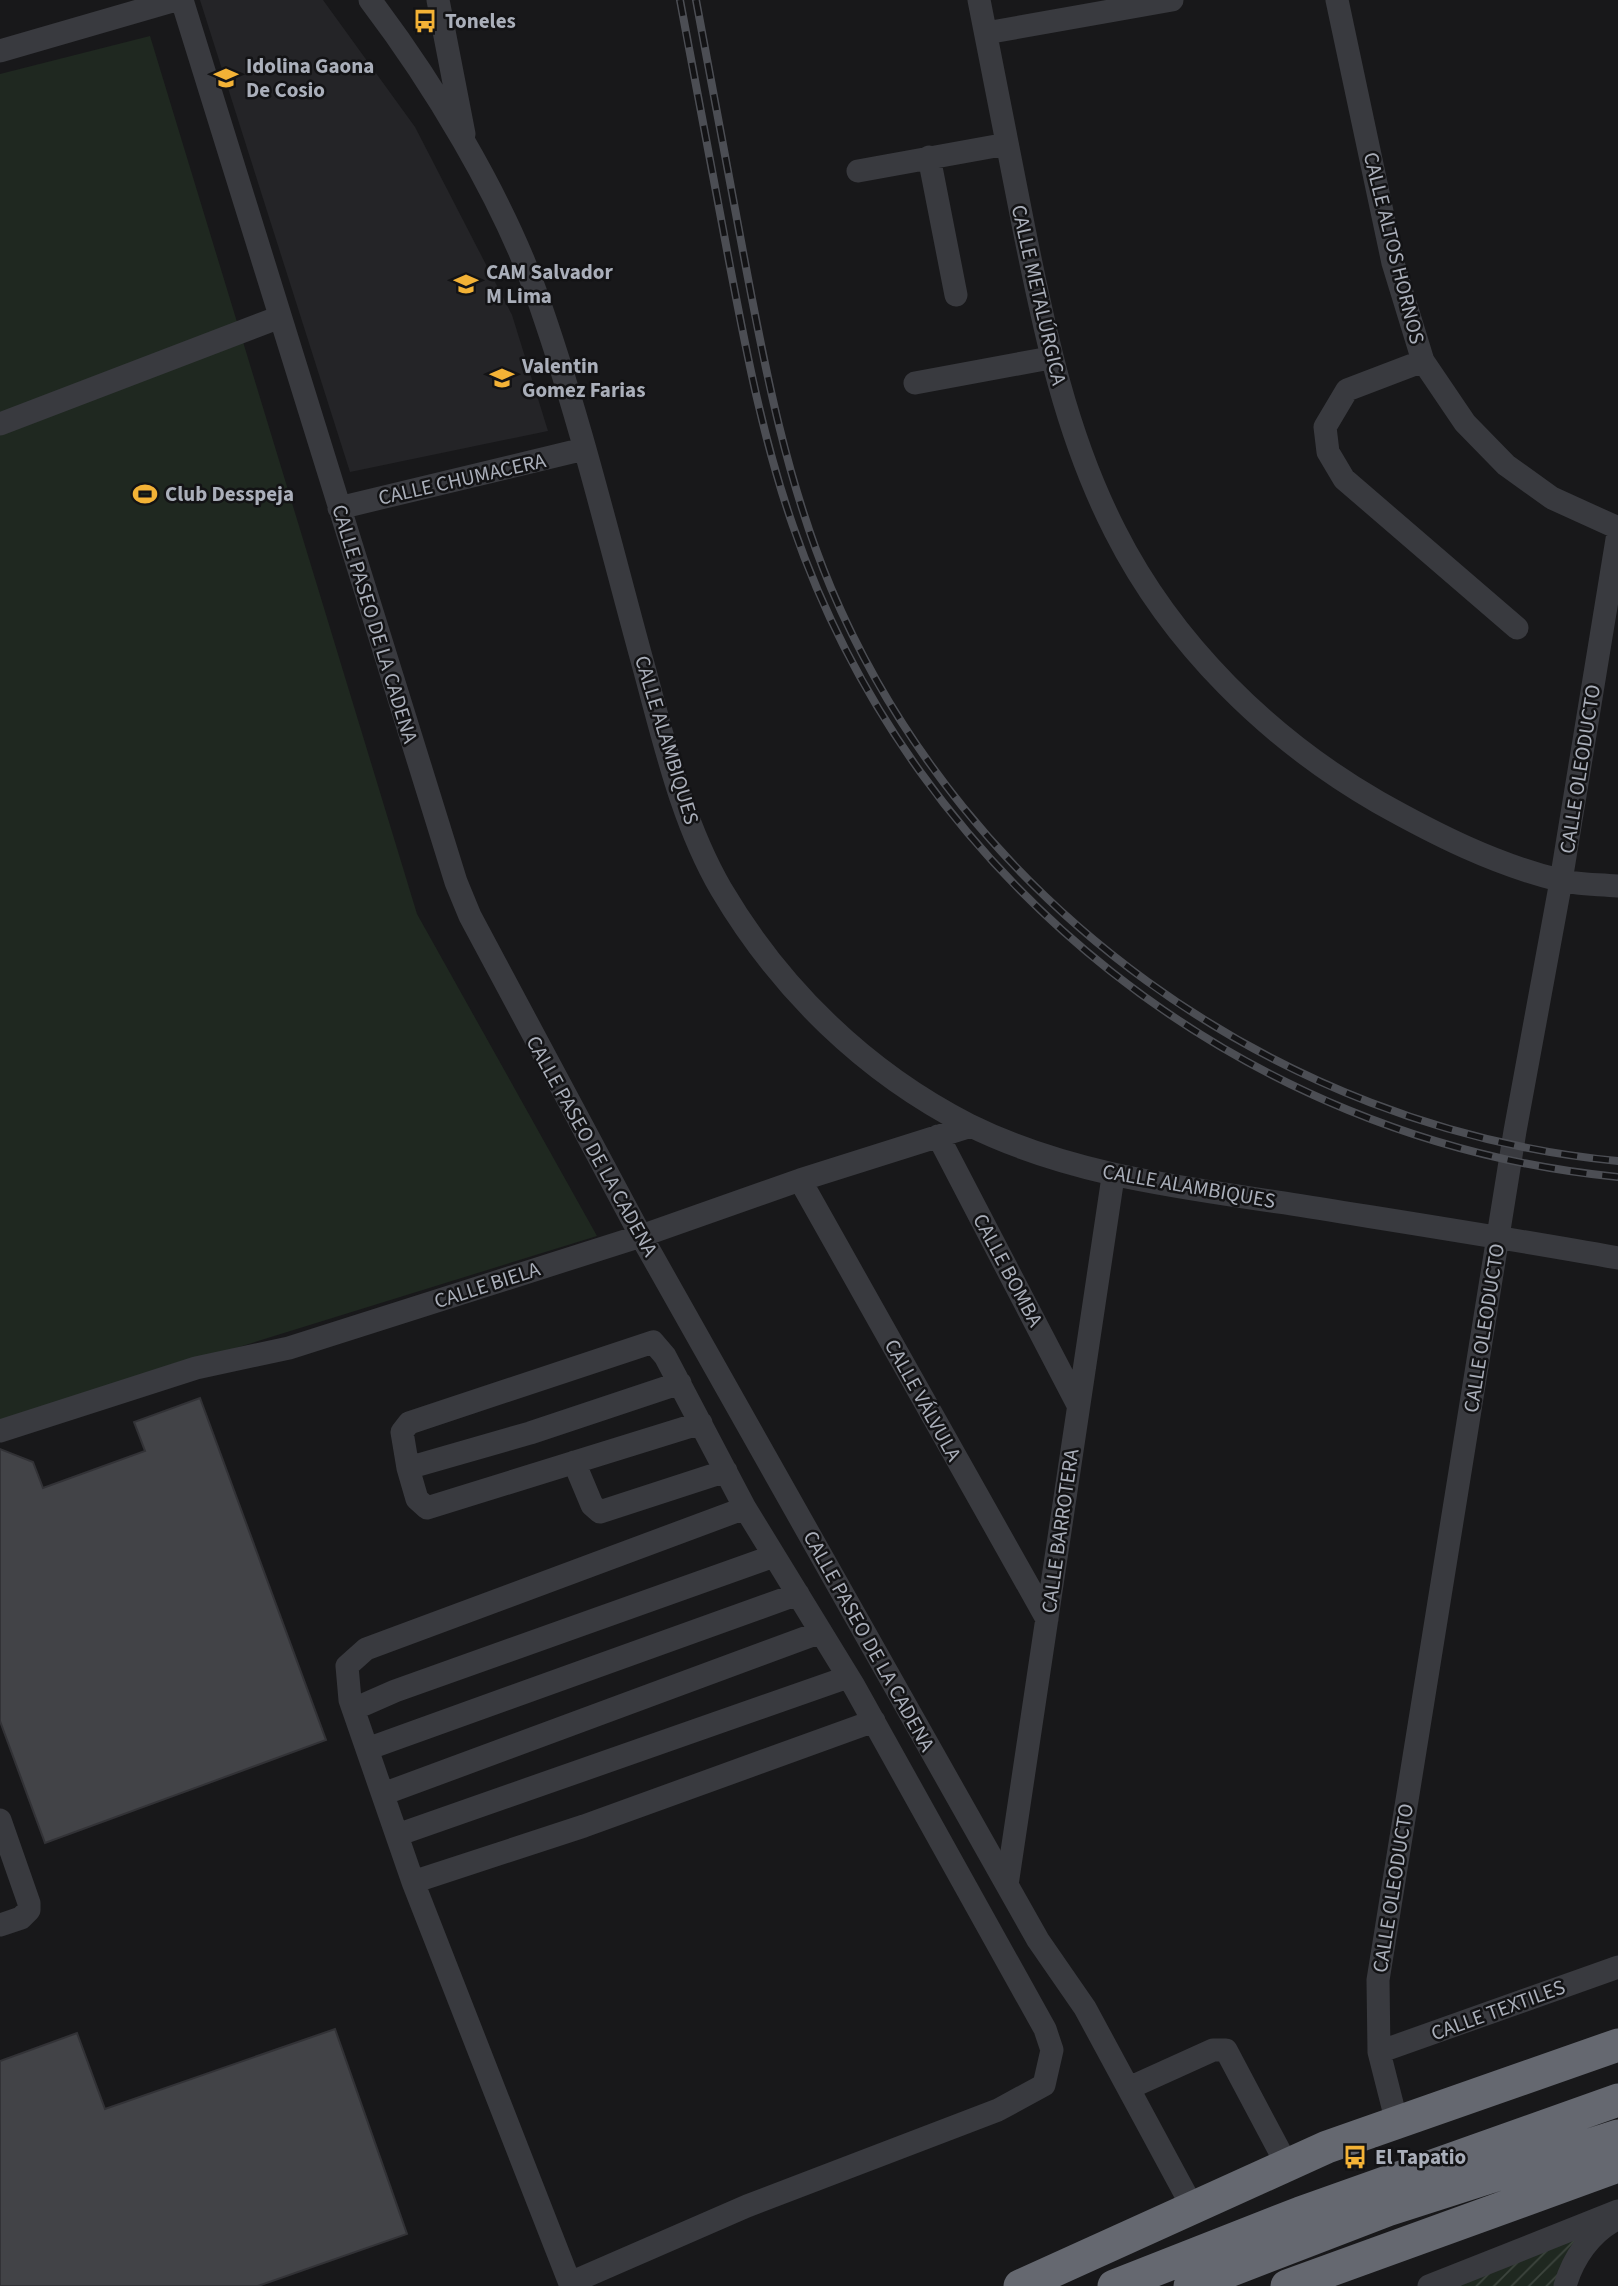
<svg xmlns="http://www.w3.org/2000/svg" width="1618" height="2286" font-family="'Source Sans 3',sans-serif">
<style>
.built{fill:#242427}
.garden{fill:url(#garden-furrows)}
.pitch{fill:#1f2820}
.building{fill:#424347;stroke:#323236;stroke-width:2}
.lines{fill:none;stroke-linecap:round;stroke-linejoin:round}
.minor{stroke:#393a3f;stroke-width:23}
.highway{stroke:#656870;stroke-width:33}
.rail-casing{stroke:#4c4e54;stroke-width:8}
.rail{stroke:#131315;stroke-width:5;stroke-dasharray:16;stroke-linecap:butt}
.labels{text-anchor:middle;stroke-width:5;stroke-linejoin:round;paint-order:stroke}
.poi-label{font-size:21px;font-weight:bold;fill:#aaafba;stroke:#131315;text-anchor:start}
.street-label{font-size:21px;fill:#aaafba;stroke:#131315}
</style>
<defs>
<pattern id="garden-furrows" width="10" height="10" patternUnits="userSpaceOnUse" patternTransform="scale(1.75)"><rect width="10" height="10" fill="#1f2820"/><path d="M-1 1l2-2M0 10L10 0M9 11l2-2" fill="none" stroke="#3d453e"/></pattern>
</defs>
<rect width="100%" height="100%" fill="#18181a"/>
<!-- built -->
<path class="built" d="M200,0H323L415,127L512,315L548,431L350,472Z"/>
<!-- garden -->
<path class="garden" d="M1618,2212L1568,2286H1454Z"/>
<!-- pitch -->
<path class="pitch" d="M150,36L417,914L597,1236L0,1421V74Z"/>
<!-- building -->
<path class="building" d="M200,1398L326,1740L45,1843L0,1721V1449L33,1462L43,1488L145,1451L134,1422Z
M335,2029L407,2234L258,2286H0V2061L77,2033L105,2109Z"/>
<g class="lines">
<!-- minor -->
<path class="minor" d="M182,0L456,882L470,916L641,1236L1038,1940L1085,2008L1193,2208
M370,0C433,83 501,195 536,293C579,414 609,540 643,664C664,740 681,820 721,889C780,989 865,1072 969,1125C1068,1174 1178,1187 1285,1203C1396,1221 1507,1238 1618,1258
M438,0L464,134
M979,0C994,76 1009,153 1024,229C1045,333 1066,435 1115,531C1172,644 1269,739 1378,802C1435,834 1494,864 1559,880C1577,885 1599,884 1618,886
M1337,0L1393,263L1423,361L1465,423L1506,465L1552,498L1618,528
M986,33L1172,0
M0,51L176,0
M929,157L956,295
M858,171L1007,144
M1423,361L1347,390L1325,427L1328,452L1344,479L1517,628
M915,383L1050,358
M0,424L280,317
M339,508L584,449
M938,1136L1078,1405
M800,1180L1047,1619
M0,1431L196,1368L289,1348L641,1236L800,1180L971,1126
M574,1462L592,1505L600,1512L726,1471
M408,1468L417,1499L427,1508L701,1423
M354,1709L395,1691L774,1556
M367,1749L798,1594
M383,1794L821,1632
M0,1820L29,1903V1910L21,1918L0,1925
M397,1835L848,1677
M413,1882L584,1826L874,1721
M1007,1885L1113,1177
M1379,2052L1618,1967
M1129,2088L1213,2050H1226L1287,2165
M1397,2123L1379,2052L1378,1980L1515,1131L1561,881L1618,533
M570,2283L747,2206L998,2110L1044,2085L1052,2050L1045,2029L854,1686L745,1508
M571,2286L413,1882L350,1700L347,1666L366,1649L745,1508L665,1356L653,1342L409,1423L402,1432L408,1468L530,1433L680,1383
M1429,2286L1618,2211
M1565,2286C1573,2258 1591,2232 1617,2219"/>
<!-- highway -->
<path class="highway" d="M1020,2286L1327,2147L1618,2045
M1114,2286L1300,2213L1618,2100
M1190,2286L1387,2210L1618,2136
M1287,2286L1618,2166"/>
<!-- rail casing -->
<g class="rail-casing">
<path id="rail" d="M680,0C696,87 713,174 729,261C746,350 763,440 793,526C915,881 1243,1141 1618,1177
M696,0C712,86 728,171 744,257C765,369 787,483 831,588C965,905 1278,1129 1618,1161"/>
</g>
<!-- rail -->
<use href="#rail" class="rail"/>
</g>
<!-- icons -->
<defs>
<g id="bus-bare" transform="scale(1.89)"><path d="M-5-6H5V4H4V6H2V4H-2V6H-4V4H-5ZM-3.5-4V0h7V-4ZM-3.5 1.2v1.5H-2V1.2ZM2 1.2v1.5H3.5V1.2Z" fill="#f3b236" stroke="#131315" stroke-width="2.5" paint-order="stroke"/></g>
<g id="school-bare" transform="scale(1.89)"><path d="M0-5L7-2L0 1L-7-2ZM-4 1L0 2.5L4 1V4Q0 6-4 4Z" fill="#f3b236" stroke="#131315" stroke-width="2.5" paint-order="stroke"/></g>
<g id="stadium-bare" transform="scale(1.89)"><path d="M0-5a6.5 5 0 1 0 0 10a6.5 5 0 1 0 0-10ZM-3.5-1.8h7v3.6h-7Z" fill="#f3b236" stroke="#131315" stroke-width="2.5" paint-order="stroke"/></g>
</defs>
<g fill-rule="evenodd">
<use href="#bus-bare" x="425" y="21"/>
<use href="#school-bare" x="226" y="78"/>
<use href="#school-bare" x="466" y="284"/>
<use href="#school-bare" x="502" y="378"/>
<use href="#stadium-bare" x="145" y="494"/>
<use href="#bus-bare" x="1355" y="2157"/>
</g>
<g class="labels">
<!-- poi labels -->
<g class="poi-label">
<text x="445" y="28">Toneles</text>
<text x="246" y="73">Idolina Gaona<tspan x="246" dy="24">De Cosio</tspan></text>
<text x="486" y="279">CAM Salvador<tspan x="486" dy="24">M Lima</tspan></text>
<text x="522" y="373">Valentin<tspan x="522" dy="24">Gomez Farias</tspan></text>
<text x="165" y="501">Club Desspeja</text>
<text x="1375" y="2164">El Tapatio</text>
</g>
<!-- street labels -->
<g class="street-label">
<text transform="translate(1394 248) rotate(76)" y="7">CALLE ALTOS HORNOS</text>
<text transform="translate(1039 295) rotate(77)" y="7">CALLE METALÚRGICA</text>
<text transform="translate(462 479) rotate(-13)" y="7">CALLE CHUMACERA</text>
<text transform="translate(375 624) rotate(73)" y="7">CALLE PASEO DE LA CADENA</text>
<text transform="translate(667 740) rotate(73)" y="7">CALLE ALAMBIQUES</text>
<text transform="translate(1580 769) rotate(-81)" y="7">CALLE OLEODUCTO</text>
<text transform="translate(592 1146) rotate(61)" y="7">CALLE PASEO DE LA CADENA</text>
<text transform="translate(1189 1186) rotate(10)" y="7">CALLE ALAMBIQUES</text>
<text transform="translate(1008 1270) rotate(62)" y="7">CALLE BOMBA</text>
<text transform="translate(487 1285) rotate(-18)" y="7">CALLE BIELA</text>
<text transform="translate(1484 1328) rotate(-81)" y="7">CALLE OLEODUCTO</text>
<text transform="translate(923 1400) rotate(61)" y="7">CALLE VÁLVULA</text>
<text transform="translate(1060 1531) rotate(-82)" y="7">CALLE BARROTERA</text>
<text transform="translate(869 1641) rotate(61)" y="7">CALLE PASEO DE LA CADENA</text>
<text transform="translate(1393 1888) rotate(-81)" y="7">CALLE OLEODUCTO</text>
<text transform="translate(1498 2010) rotate(-20)" y="7">CALLE TEXTILES</text>
</g>
</g>
</svg>
